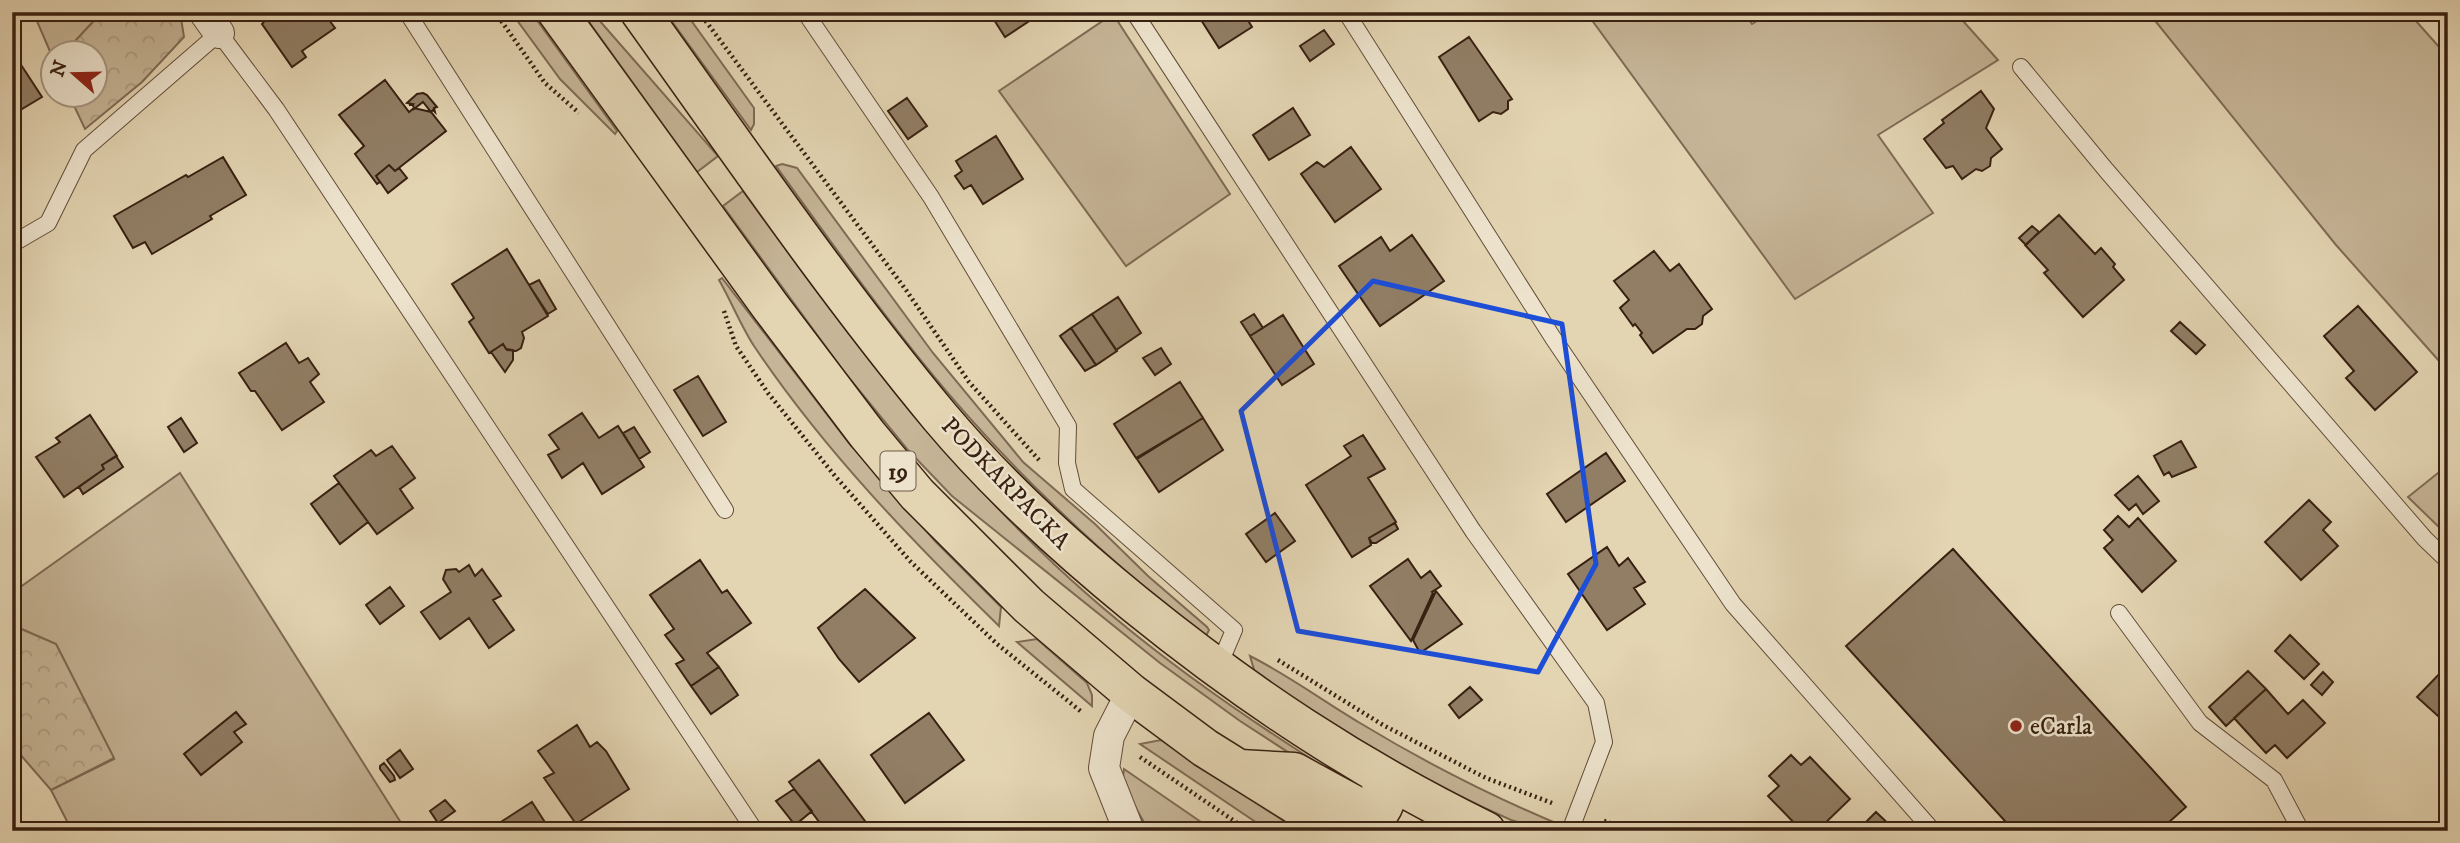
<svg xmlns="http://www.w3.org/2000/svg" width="2460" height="843" font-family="'IM FELL DW Pica',serif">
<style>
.green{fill:#c6b597;stroke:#7f6a54;stroke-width:2}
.forest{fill:url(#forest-crowns);stroke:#7f6a54;stroke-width:2}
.building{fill:#917e65;stroke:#382011;stroke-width:2}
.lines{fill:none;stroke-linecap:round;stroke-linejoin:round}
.lane-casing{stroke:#634d39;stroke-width:18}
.street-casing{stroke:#634d39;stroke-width:32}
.highway-casing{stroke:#382011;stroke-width:41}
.path{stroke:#382011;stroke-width:4.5;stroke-dasharray:2 3.5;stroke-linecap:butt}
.lane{stroke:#ede3cd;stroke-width:16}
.street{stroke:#ede3cd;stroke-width:30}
.highway{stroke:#e3d4b2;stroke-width:38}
.marked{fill:none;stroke:#1d4ed8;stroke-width:5;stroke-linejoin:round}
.poi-dot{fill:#8f2418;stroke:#ede3cd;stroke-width:2.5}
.labels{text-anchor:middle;stroke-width:5;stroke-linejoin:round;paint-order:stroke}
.shield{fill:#ede3cd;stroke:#6e5a49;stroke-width:2}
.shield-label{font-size:23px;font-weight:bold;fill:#382011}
.street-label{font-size:24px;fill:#382011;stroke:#ede3cd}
.poi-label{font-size:24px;fill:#382011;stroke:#ede3cd;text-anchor:start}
</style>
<defs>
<pattern id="forest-crowns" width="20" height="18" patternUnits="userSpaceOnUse" patternTransform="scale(1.75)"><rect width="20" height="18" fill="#c6b597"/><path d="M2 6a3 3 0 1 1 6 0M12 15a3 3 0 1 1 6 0" fill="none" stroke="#ab9b81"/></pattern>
</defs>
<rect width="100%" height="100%" fill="#e3d4b2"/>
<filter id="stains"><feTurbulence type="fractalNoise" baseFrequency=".00286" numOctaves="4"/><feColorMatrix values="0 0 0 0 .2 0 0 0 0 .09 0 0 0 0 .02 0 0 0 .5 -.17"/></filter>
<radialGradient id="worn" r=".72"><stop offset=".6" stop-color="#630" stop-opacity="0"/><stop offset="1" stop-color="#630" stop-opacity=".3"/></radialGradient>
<!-- green -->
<path class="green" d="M33,12H102L65,52H52V56Z
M511,12H531L617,131L615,134L560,79Z
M582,12H592L718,156L697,172Z
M665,12H685L754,108V124L751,130Z
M1586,12H1744L1752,24L1772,12H1955L1998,60L1878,135L1933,213L1795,299Z
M2148,12H2408L2448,57V371L2336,245Z
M1113,14L1230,194L1126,266L999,91Z
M782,164L797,168L933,353L1023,462L1095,524L1148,576L1207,627L1209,630L1205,638C1120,568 1039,497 966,414C897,336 837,250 776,166Z
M743,191C839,323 936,453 1055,565C1140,645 1236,712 1335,774L1331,780L1240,721L1160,663L952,496L907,449L845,373L723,206Z
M722,278L849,443L935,541L1001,607L999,626C911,540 823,449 754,346C741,326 731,301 719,280Z
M2448,465V536L2408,497Z
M180,473L405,829L403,831H72L51,790L114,759L56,644L12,625V593Z
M1037,639L1087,683L1092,695V706L1017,642Z
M1250,656C1288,675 1323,701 1360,723C1421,760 1485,793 1551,821C1536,826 1525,825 1511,820C1420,780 1337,727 1255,673Z
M1161,740L1299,831H1269L1140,744Z
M1124,769L1214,831H1149L1122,784Z"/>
<!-- forest -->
<path class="forest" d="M102,12H180L184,37L142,82L85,129L69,95L94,94V52H65Z
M12,625L56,644L114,758L51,790L12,745Z"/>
<!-- building -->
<path class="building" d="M263,12H323L335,28L302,51L306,57L292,67L262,24L267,18Z
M989,12H1043L1005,37Z
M1196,12H1253L1246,17L1252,27L1219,48Z
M1324,30L1334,44L1310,61L1300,46Z
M1469,37L1512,99L1508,101V109L1501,114L1493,112L1479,121L1439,57Z
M12,51L42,97L12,115Z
M385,80L409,112L414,108L431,112L446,131L395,171L389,165L376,176L380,182L377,184L355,154L364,146L339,115Z
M1981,91L1994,109L1986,128L2002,149L1991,158L1990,166L1982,171L1976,169L1962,179L1953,166L1946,168L1924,139L1944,123L1942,120Z
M423,93L427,95L437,107L434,108L435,112L433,110L431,112L423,102L414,109L413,105H409L412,104L407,103L417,94Z
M907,98L927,126L908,139L888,111Z
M1293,108L1310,135L1269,160L1253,135Z
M996,136L1023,179L983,204L971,185L964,189L955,176L962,171L956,161Z
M1351,147L1381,189L1335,222L1301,174L1317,162L1324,167Z
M223,157L246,195L210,216L212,219L152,254L145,242L133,248L114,216L186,175L188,177Z
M389,165L395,171L399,168L407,178L388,193L376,176Z
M2059,215L2095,254L2101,248L2115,264L2113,267L2124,280L2083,317L2044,273L2048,270L2025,245Z
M2032,226L2039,232L2026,245L2019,238Z
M1412,235L1444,281L1380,326L1339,266L1381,237L1390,251Z
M507,249L548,316L522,332L524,338L521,348L516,351L507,350L503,344L489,353L469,322L474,318L452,284Z
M1654,251L1670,271L1679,264L1712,309L1703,316L1702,324L1695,329H1687L1653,353L1640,335L1642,333L1635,324L1633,326L1620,308L1629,300L1614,281Z
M539,280L556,309L548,314L529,285Z
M1118,297L1141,333L1116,350L1092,314Z
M2358,306L2417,372L2375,410L2346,378L2354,371L2324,336Z
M1092,314L1117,351L1096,365L1071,328Z
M1254,314L1263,328L1250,336L1241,322Z
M1283,315L1314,364L1282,385L1250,336Z
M2180,322L2205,345L2196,354L2171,331Z
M1071,328L1096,365L1085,371L1060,336Z
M286,343L299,363L308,358L319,374L310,382L324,402L282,430L255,391H251L239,373Z
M503,344L506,349L513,350V360L505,372L491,352Z
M1161,348L1171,364L1155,375L1143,358Z
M698,376L726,422L703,436L674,390Z
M1180,382L1203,418L1136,458L1114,424Z
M582,413L599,438L618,426L644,467L602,494L583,463L562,478L548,455L559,449L549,435Z
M90,415L117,456L102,465L104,469L64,497L36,457L60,442L56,438Z
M181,418L197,443L184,452L168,427Z
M1203,418L1223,450L1159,492L1137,459Z
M634,427L650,452L639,459L623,433Z
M1363,435L1385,469L1368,478L1396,522L1369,538L1371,545L1352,557L1306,485L1351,456L1344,446Z
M2181,441L2196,467L2172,477L2169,472L2164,475L2154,456Z
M392,446L415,478L400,489L413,508L377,534L334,476L371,450L376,456Z
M1606,453L1625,481L1566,522L1547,494Z
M116,456L123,467L83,494L79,487L104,469L102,465Z
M2138,476L2159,501L2143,514L2136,504L2129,510L2115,495Z
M339,483L368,522L340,544L311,504Z
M2309,500L2331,522L2323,530L2338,546L2301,580L2265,542Z
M1275,513L1295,541L1266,562L1246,534Z
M2118,516L2129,527L2138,518L2176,561L2142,592L2104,548L2113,540L2104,530Z
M1395,523L1398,529L1376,543H1372L1369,538Z
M1607,547L1619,566L1628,558L1645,582L1634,588L1645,604L1607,630L1568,574Z
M1953,549L2186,807L2159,831H2014L1846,646Z
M1408,559L1421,578L1430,571L1441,586L1432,592L1433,593L1411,641L1370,586Z
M700,560L722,593L727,590L751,623L707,653L719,667L691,686L676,664L684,660L665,635L674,629L650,595Z
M469,565L475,576L482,569L486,575L501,596L493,600L514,630L489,648L469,618L440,639L421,612L451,592L443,579L446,570L456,569L459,572Z
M390,587L404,606L380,624L366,605Z
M865,589L915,638L859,682L839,659L818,628Z
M1436,591L1462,624L1420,653L1413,640Z
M2290,635L2319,664L2304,679L2275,651Z
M2448,665V725L2417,697Z
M719,667L738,695L711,714L691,686Z
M2248,671L2266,689L2226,726L2209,707Z
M2323,672L2333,682L2322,695L2311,685Z
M1470,687L1482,700L1459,718L1449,705Z
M2266,689L2288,714L2303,700L2325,723L2287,758L2275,745L2266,753L2234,718Z
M236,712L246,724L234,732L242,742L201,775L184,754Z
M929,713L964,760L905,803L871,755Z
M577,725L590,747L597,742L606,751L629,789L576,824L544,778L554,773L538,751Z
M400,750L413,769L400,778L387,760Z
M1791,755L1801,765L1810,757L1850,799L1817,831H1802L1768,796L1779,786L1769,776Z
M819,760L871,829L868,831H826L789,782Z
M384,763L394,776L395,780L390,782L380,769V766Z
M794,789L812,811L795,825L776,801Z
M445,800L455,811L438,823L430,811Z
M532,802L548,827L542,831H496L493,827Z
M1876,812L1896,831H1857Z"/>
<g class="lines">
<!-- lane casing -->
<g class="lane-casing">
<path id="lane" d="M407,12L725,510
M805,12L931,197L1068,426L1067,463L1073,489L1234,630L1218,668
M1134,12L1473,531L1596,703L1604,742L1570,831
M1346,12L1553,338L1733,604L1933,831
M2021,67L2106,170L2425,539L2448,561
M12,244L48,223L84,150L219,33L276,109L755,831
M2119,613L2200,723L2274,780L2301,831"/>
</g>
<!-- street casing -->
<g class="street-casing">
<path id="street" d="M204,12L219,33
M1129,831L1104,768L1109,736L1131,693"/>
</g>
<!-- highway casing -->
<g class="highway-casing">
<path id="highway" d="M557,12L770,306L867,434L917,494L1029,606L1131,693L1205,748L1338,831
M640,12C738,149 833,288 940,417C998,486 1065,547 1135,604C1246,694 1357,768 1486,831
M1240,769L1294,772L1369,813L1381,810C1390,797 1383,788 1378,775"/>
</g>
<!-- path -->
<path class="path" d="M495,12L545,83L579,113
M699,12L906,290L969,382L1039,460
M724,311L736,346L768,393L835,476L911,562L997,644L1083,713
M1278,660L1383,725L1486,778L1552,803
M1140,757L1249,831
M1604,821L1634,831"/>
<!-- lane -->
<use href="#lane" class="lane"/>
<!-- street -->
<use href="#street" class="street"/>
<!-- highway -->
<use href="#highway" class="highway"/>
</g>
<!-- marked area -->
<path class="marked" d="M1373,281L1562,324L1596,564L1538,672L1298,631L1241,411Z"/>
<!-- markers -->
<circle class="poi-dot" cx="2016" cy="726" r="7"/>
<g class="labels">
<!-- shield labels -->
<rect class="shield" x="880.5" y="451.5" width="35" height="39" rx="5"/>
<g class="shield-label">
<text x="898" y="479">19</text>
</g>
<!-- street labels -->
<g class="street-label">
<text transform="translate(1006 483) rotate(46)" y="8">PODKARPACKA</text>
</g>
<!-- poi labels -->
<g class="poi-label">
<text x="2030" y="734">eCarla</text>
</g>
</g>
<!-- margin -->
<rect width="2460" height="843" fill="none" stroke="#e3d4b2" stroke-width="42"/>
<rect x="14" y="14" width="2432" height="815" fill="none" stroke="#382011" stroke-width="3.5"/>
<rect x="21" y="21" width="2418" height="801" fill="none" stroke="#382011" stroke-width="2"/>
<!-- north arrow -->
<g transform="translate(74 74) rotate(290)"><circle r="33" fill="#ede3cd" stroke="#a59582" stroke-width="2"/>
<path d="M0-5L12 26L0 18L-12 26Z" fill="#8f2418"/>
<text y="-10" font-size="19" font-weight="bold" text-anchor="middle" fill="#382011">N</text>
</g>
<rect width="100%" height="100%" filter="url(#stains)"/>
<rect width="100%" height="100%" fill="url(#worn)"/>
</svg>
